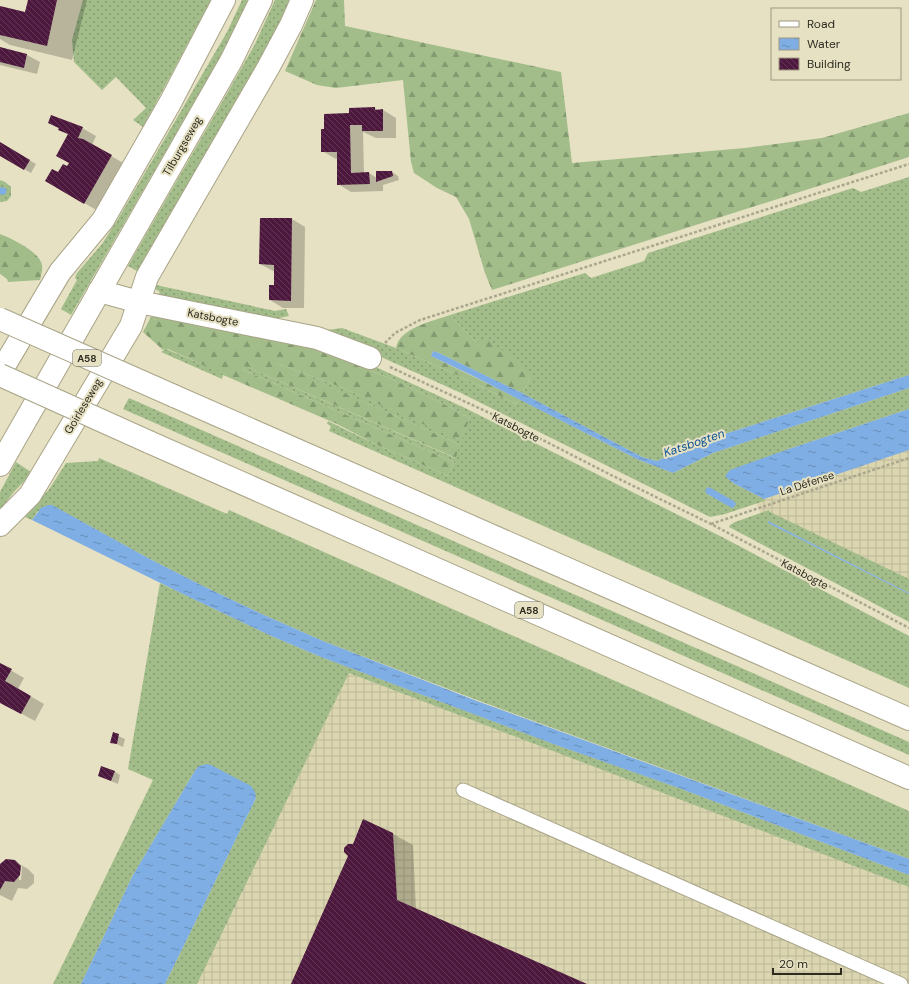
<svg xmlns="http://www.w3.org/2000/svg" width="909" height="984" font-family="'DM Sans',sans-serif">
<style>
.industrial{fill:url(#industrial-grid)}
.grass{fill:url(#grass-dots);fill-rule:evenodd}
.forest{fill:url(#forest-firs)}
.water{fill:url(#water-ripples)}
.shadow{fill:#0003;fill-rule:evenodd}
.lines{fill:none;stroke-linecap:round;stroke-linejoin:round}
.stream{stroke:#7eaee3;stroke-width:7}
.building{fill:url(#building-back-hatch)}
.service-casing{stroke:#a9a487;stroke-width:15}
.minor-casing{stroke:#a9a487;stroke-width:24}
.tertiary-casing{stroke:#a9a487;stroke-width:24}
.motorway-casing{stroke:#a9a487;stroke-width:24}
.path{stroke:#aba78e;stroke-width:2.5;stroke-dasharray:3 2;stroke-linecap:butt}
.service{stroke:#fff;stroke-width:13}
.minor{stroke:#fff;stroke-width:22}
.tertiary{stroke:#fff;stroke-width:22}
.motorway{stroke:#fff;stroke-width:22}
.motorway-bridge-casing{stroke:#a9a487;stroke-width:24;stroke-linecap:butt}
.motorway-bridge{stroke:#fff;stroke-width:22}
.labels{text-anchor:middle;stroke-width:4;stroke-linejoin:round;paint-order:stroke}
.shield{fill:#e6e1c3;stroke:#646250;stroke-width:1}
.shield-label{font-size:10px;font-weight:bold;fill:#2d2b1f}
.street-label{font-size:11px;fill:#2d2b1f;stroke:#e6e1c3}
.water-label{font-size:12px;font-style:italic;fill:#0d5494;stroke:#e6e1c3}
</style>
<defs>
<pattern id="industrial-grid" width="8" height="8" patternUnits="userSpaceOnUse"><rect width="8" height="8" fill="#dbd5b0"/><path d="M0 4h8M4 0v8" fill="none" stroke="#bcb797"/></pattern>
<pattern id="grass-dots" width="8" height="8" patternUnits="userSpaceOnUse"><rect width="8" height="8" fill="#a2bd8a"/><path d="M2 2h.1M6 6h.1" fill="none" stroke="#849a70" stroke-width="1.8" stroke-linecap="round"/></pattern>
<pattern id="forest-firs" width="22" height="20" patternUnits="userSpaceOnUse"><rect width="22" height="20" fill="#a2bd8a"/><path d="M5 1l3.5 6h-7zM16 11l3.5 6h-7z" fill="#849a70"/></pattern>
<pattern id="water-ripples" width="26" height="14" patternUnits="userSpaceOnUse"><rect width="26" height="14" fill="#7eaee3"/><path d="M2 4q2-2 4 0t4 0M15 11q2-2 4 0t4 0" fill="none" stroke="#688eb7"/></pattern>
<pattern id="building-back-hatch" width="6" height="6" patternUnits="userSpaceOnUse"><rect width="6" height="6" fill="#4d183d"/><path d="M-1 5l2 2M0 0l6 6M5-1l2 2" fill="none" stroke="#643956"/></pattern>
</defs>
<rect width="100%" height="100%" fill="#e6e1c3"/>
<!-- industrial -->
<path class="industrial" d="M909,428V599L767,533L747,476Z
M340,651L909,883V984H184Z"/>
<!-- grass -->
<path class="grass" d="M83,0H211L143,127L133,120L146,108L116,77L102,90L74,62L72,40Z
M242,0H248L219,59L71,315L61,309L77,280L75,278L77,273L102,244L118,219L227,32Z
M275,0H290L279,24L264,52L137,271L128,266L237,76L255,44Z
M909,177V375L706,440L657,461L642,457L522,393L531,378L476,342L450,315L585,273L591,278L644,261L648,253L853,188L861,192Z
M0,180L5,182L11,187V196L7,201L0,202Z
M156,285L275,311L286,309L289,316L274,319L320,331L342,328L396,348L455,374L516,404L519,399L639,460L673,473L713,453L909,388V409L783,451L733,483L764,499V501L725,514L710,517L461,393L350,343L156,297L160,292L154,288ZM711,490L732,500V504L729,505L709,495Z
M153,313L283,337L367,363L465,408L513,432L724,538L909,636V688L329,431L331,426L327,424L328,421L375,444L448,476L454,462L243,370L245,366L455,458L459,444L266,359L343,388L461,440L470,418L432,398L394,380L327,353L305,346L230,329H215L202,327L193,324L155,319L146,327L143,332Z
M166,349L199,363L221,371L223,375L222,379L161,352Z
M129,398L909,742V755L123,409Z
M99,458L227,514L229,510L909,811V859L477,700L323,641L264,615L205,587L148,558L57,508L38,511L32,520L25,517L50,488L66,463L98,461Z
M16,462L31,472H33L13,493L0,510V492Z
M769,510L770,512L909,579V593L768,521V523L909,594V622L729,527L730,525L735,522Z
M160,583L269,635L321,657L556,745L676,787L909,875V887L349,673L197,984H165L256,798L203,765L196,769L133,875L81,984H53L153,780L128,769Z"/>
<!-- forest -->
<path class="forest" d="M316,0H344L345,26L561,72L572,163L745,148L822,138L909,113V157L492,290L485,273L469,219L456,197L437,188L414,173L411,162L403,80L336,88L317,85L285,71Z
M0,234C11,238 40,252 42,265C43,270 41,275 40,280L8,282L7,279L0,274Z
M450,315L476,342L486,340L510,355L531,378L522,393L439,353L433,351L431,356L519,399L516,404L455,374L396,348C399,328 433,321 450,315Z
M163,317L202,327L215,329H230L305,346L327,353L394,380L432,398L470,418L461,441L343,388L274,362L459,444L456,458L245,366L243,370L454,462L448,476L375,444L337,424L223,375L221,371L214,370L168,349L163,350L143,332C147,324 153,318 163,317Z"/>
<!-- water -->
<path class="water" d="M433,351L439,353L522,393L642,457L657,461L706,440L909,375V388L713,453L673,473L639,460L471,375L431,356Z
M909,409V450L764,499L733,483L725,476L730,470L783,451Z
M48,505H52L148,558L205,587L264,615L323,641L477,701L909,859V875L676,787L556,745L321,657L269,635L187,596L32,520L41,508Z
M768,521L909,593V594L768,523Z
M207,764L211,765L251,786L255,792L256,798L165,984H81L133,875L196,769L199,766Z"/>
<!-- shadow -->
<path class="shadow" d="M29,0H87L72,60L10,45L0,39V7L26,14Z
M0,48L27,55L40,62L37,74L0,65Z
M375,108L379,111L383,110L396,118V138H376L363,132L364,173H369L377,178L392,172L398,176L399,180L383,185V191L351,192L338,184V159H336L322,151L325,130L350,114Z
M52,116L82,128L96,136L92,145L125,164L98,211L46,181L68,168L70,163L69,135L49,123Z
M0,143L36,164L31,173L0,155Z
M261,219H292L305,227L304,308H283L270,300L275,286V272L260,264Z
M0,664L24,678L18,689L44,704L35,721L0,702Z
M114,734L125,739L123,747L112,742Z
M114,771L120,775L118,784L99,776Z
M393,834L413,845L416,910L584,984H291L353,846Z
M14,861L28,869L34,875V883L27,889L18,888L12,901L0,895V866ZM20,866H22L21,880H19Z"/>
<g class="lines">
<!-- stream -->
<path class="stream" d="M0,191H3
M709,491L732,504"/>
</g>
<!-- building -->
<path class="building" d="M28,0H57L47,46L0,35V6L25,12Z
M0,47L27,54L24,68L0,62Z
M375,107V110L383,109V131H362V125H350L351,173L369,172L370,184L337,185V152H321V129H324V114L349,113V108Z
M51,115L83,127L78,138L83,139L112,155L84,204L45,181L52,169L58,172L63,164L67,166L69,163L56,156L68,134L58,130L59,128L48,123Z
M0,142L30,160L24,170L0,156Z
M376,171H392L393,176L376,182Z
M260,218H292L291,301L269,300V285H274V265L259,264Z
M0,663L12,669L5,681L31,696L21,714L0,703Z
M113,732L119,734L117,744L110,743Z
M101,766L115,771L111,781L98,776Z
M363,819L393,833L397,900L587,984H291L348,856L344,852V848L348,844H353Z
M6,859L15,860L21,866L20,875L14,882L5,881L0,890V864Z"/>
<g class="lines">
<!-- service casing -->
<g class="service-casing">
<path id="service" d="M463,790L901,984"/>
</g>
<!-- minor casing -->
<g class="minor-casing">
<path id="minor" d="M99,291L139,302L317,338L370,358
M0,373L60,272L103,220L170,103L224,0
M0,525L30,495L131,326L147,277L268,68L291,25L302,0"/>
</g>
<!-- tertiary casing -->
<g class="tertiary-casing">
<path id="tertiary" d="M0,465L231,61L261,0"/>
</g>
<!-- motorway casing -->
<g class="motorway-casing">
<path id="motorway" d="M174,396L909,719
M149,442L909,778"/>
</g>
<!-- path -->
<path class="path" d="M385,343L395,333L420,320L909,164
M390,367L494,415L611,475L711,524L909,628
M711,524L909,458"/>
<!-- service -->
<use href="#service" class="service"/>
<!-- minor -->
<use href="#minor" class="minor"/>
<!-- tertiary -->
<use href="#tertiary" class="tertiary"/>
<!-- motorway -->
<use href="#motorway" class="motorway"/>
<!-- motorway-bridge casing -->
<g class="motorway-bridge-casing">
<path id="motorway-bridge" d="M0,319L174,396
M0,375L149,442"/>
</g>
<!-- motorway-bridge -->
<use href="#motorway-bridge" class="motorway-bridge"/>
</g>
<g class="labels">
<!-- shield labels -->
<g class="shield">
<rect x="73" y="350" width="28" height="16" rx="3"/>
<rect x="515" y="602" width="28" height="16" rx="3"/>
</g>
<g class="shield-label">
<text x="87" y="362">A58</text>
<text x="529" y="614">A58</text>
</g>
<!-- street labels -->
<g class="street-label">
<text transform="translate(182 146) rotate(-60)" y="4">Tilburgseweg</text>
<text transform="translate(213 317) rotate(11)" y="4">Katsbogte</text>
<text transform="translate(83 406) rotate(-59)" y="4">Goirleseweg</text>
<text transform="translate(516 427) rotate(27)" y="4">Katsbogte</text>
<text transform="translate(807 483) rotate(-18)" y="4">La Défense</text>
<text transform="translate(805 574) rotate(28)" y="4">Katsbogte</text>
</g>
<!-- water labels -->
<g class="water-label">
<text transform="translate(694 443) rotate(-19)" y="4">Katsbogten</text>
</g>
</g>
<!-- legend -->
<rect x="771" y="8" width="130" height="72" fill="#e6e1c3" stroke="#9c9881"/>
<rect x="779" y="21" width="20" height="6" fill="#ffffff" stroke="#9c9881"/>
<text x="807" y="28" font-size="12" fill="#2d2b1f">Road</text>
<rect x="779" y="38" width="20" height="12" fill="url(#water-ripples)" stroke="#9c9881"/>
<text x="807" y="48" font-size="12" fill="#2d2b1f">Water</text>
<rect x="779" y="58" width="20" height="12" fill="url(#building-back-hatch)" stroke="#9c9881"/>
<text x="807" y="68" font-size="12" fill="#2d2b1f">Building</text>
<!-- scale -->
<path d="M773 968v6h68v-6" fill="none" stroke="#2d2b1f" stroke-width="2"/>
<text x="779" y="968" font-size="12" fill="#2d2b1f" stroke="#e6e1c3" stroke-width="3" paint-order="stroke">20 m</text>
</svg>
